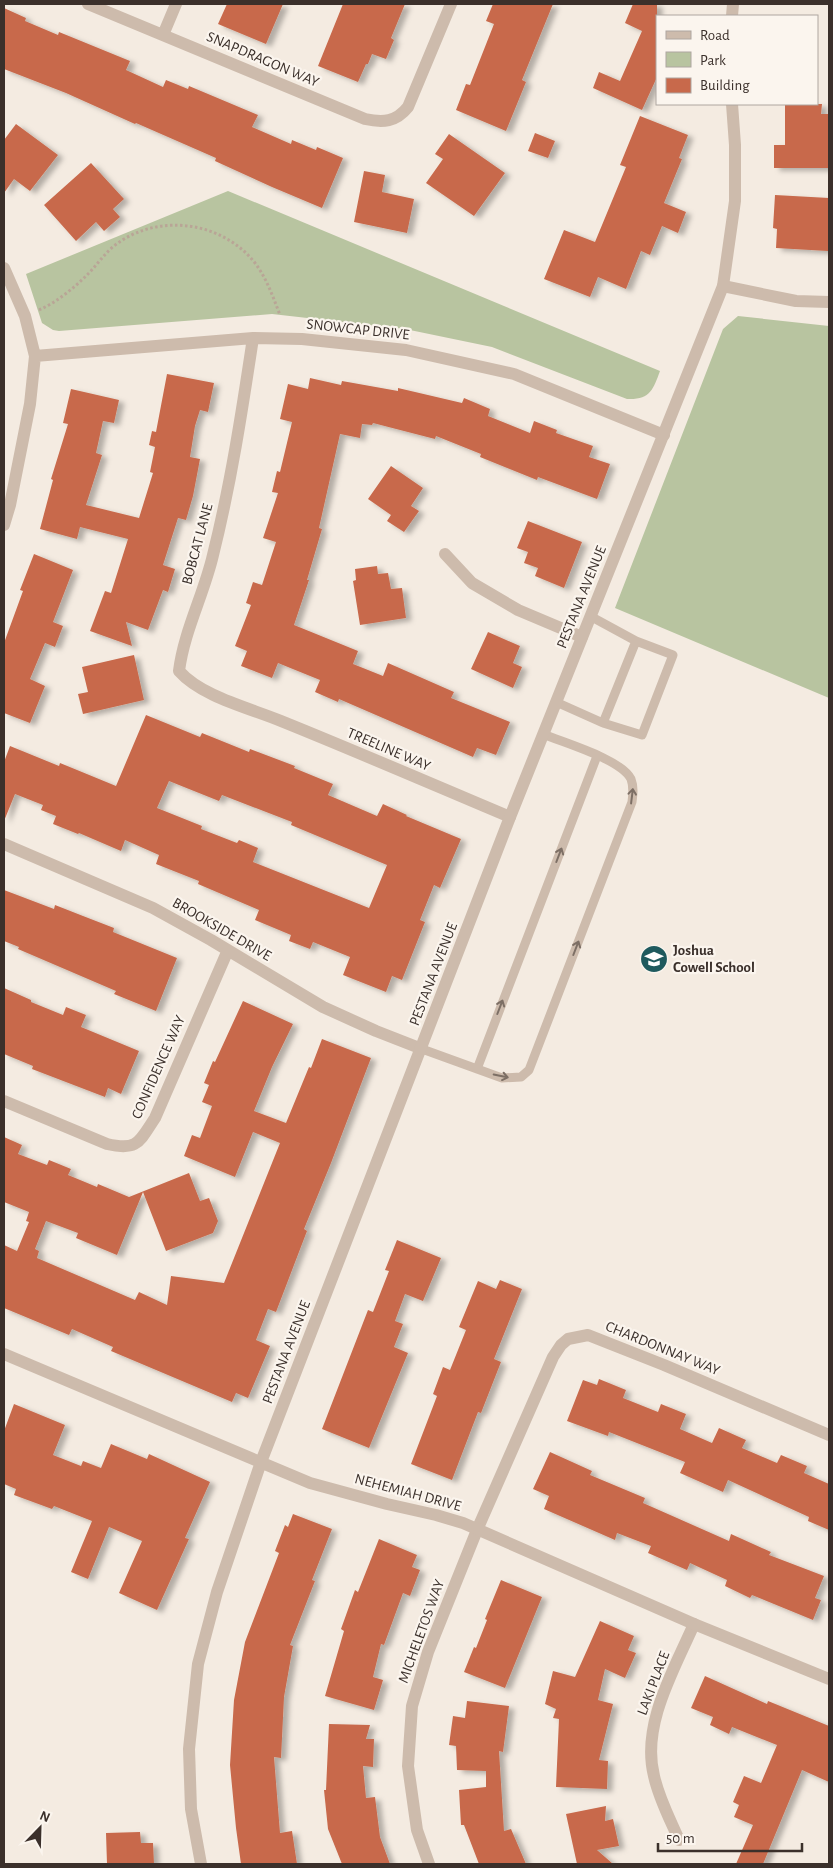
<svg xmlns="http://www.w3.org/2000/svg" width="833" height="1868" font-family="'Alegreya Sans',sans-serif">
<style>
.green{fill:#b8c4a0}
.building{fill:#c8694b;fill-rule:evenodd;filter:url(#shadow)}
.lines{fill:none;stroke-linecap:round;stroke-linejoin:round}
.path{stroke:#b9a596;stroke-width:3;stroke-dasharray:2.5 2.5;stroke-linecap:butt}
.service{stroke:#cdbbac;stroke-width:9}
.minor{stroke:#cdbbac;stroke-width:12}
.tertiary{stroke:#cdbbac;stroke-width:12}
.oneway{stroke:#7d6f65}
.labels{text-anchor:middle;stroke-width:4.5;stroke-linejoin:round;paint-order:stroke}
.street-label{font-size:15px;fill:#3b302b;stroke:#fbf5ee}
.poi-label{font-size:15px;font-weight:bold;fill:#3b302b;stroke:#fbf5ee;text-anchor:start}
</style>
<defs>
<filter id="shadow"><feDropShadow dx="5.5" dy="3" stdDeviation="2.5" flood-color="#0004"/></filter>
</defs>
<rect width="100%" height="100%" fill="#f4ebe1"/>
<!-- green -->
<path class="green" d="M228,191L660,371C653,390 650,400 627,399L492,347L405,329L272,314L59,331L53,330L42,323L26,274Z
M738,316L829,326V698L615,608L723,329Z"/>
<!-- building -->
<path class="building" d="M227,4H283L266,44L218,24Z
M343,4H405L391,38L394,40L386,59L372,54L368,64H366L358,82L318,66Z
M493,4H553L522,80L526,82L506,131L456,110L466,84L470,85L494,24L486,21Z
M633,4H657V77L642,110L593,88L599,72L620,81L642,31L625,23Z
M4,8L26,18L25,21L58,35L59,32L130,61L126,70L163,87L166,80L188,89L189,86L258,115L252,127L291,144L292,140L316,150L317,147L343,158L322,208L272,187L215,161L216,158L136,123L135,124L66,93L4,69Z
M785,104H822L821,114H829V168H774V145H785Z
M640,116L688,135L679,158L682,159L664,203L686,212L678,233L662,226L650,255L641,251L626,289L598,277L590,297L544,279L564,230L595,242L626,167L620,165Z
M16,124L58,155L30,191L14,179L4,193V140Z
M535,133L555,141L548,158L528,151Z
M449,134L505,173L474,216L426,183L443,159L435,154Z
M91,163L124,199L113,209L120,217L104,231L96,222L76,241L44,205Z
M364,171L385,175L382,192L414,199L407,233L354,222Z
M775,195L829,198L828,251L776,248L777,229L773,228Z
M167,374L214,383L208,412L200,410L195,426L190,457L200,459L193,496L186,520L178,518L163,565L175,569L168,592L163,590L148,630L126,622L132,646L90,631L105,591L111,593L128,539L80,527L77,539L40,529L53,480L51,479L68,424L63,423L71,389L119,400L114,423L103,421L96,453L102,455L86,505L139,518L153,473L150,472L155,447L149,445L152,431L156,432Z
M310,378L341,385L342,381L398,391V388L462,403L464,398L490,409L488,416L530,433L534,421L557,430L556,433L593,446L589,457L610,464L597,499L538,477L537,480L480,457L481,454L436,436L435,439L373,423L372,425L362,424L360,438L340,434L319,528L322,529L307,580H309L294,625L358,651L353,664L383,676L388,663L454,692L451,698L510,722L496,755L477,748L473,757L339,699L338,702L315,692L320,680L278,663L272,678L241,666L247,651L235,646L251,605L246,603L253,582L262,585L276,542L263,538L278,493L272,492L277,471L280,472L292,422L280,419L288,384L308,389Z
M391,466L423,488L411,506L419,511L404,532L387,521L391,515L368,499Z
M528,521L582,542L564,588L535,576L538,568L524,563L528,552L517,548Z
M34,554L73,570L53,622L63,626L55,647L45,643L30,679L45,686L30,723L4,713V643L23,591L20,590Z
M377,566L378,574L388,573L391,589L402,588L406,618L360,625L353,581L356,580L355,569Z
M488,632L520,646L513,663L522,667L513,688L471,669Z
M134,655L144,700L83,714L78,694L88,692L82,667Z
M146,715L200,737L202,733L249,752L250,749L295,766L294,768L333,784L328,795L377,816L383,804L407,815L406,816L461,839L440,888L434,885L420,920L425,922L402,980L392,976L386,992L343,975L350,957L313,942L310,949L289,941L291,935L255,920L259,910L198,884L199,881L156,864L159,855L125,840L121,851L79,833L78,834L53,824L56,816L41,810L43,805L15,794L4,821V762L10,746L59,766L60,763L116,786ZM169,781L219,801L222,795L292,822L291,825L387,865L369,908L253,862L258,848L239,840L237,843L201,829L202,826L157,808Z
M4,890L54,909L55,905L83,916L114,928L113,932L177,958L156,1011L114,994L116,991L18,949L19,947L4,941Z
M4,988L31,1000V1002L63,1015L66,1007L86,1015L81,1027L139,1051L121,1094L108,1088L105,1097L32,1069L33,1066L4,1054Z
M243,1001L293,1024L272,1067L254,1111L286,1123L309,1067L311,1068L322,1039L371,1058L331,1163L304,1229L307,1231L276,1312L268,1309L256,1340L270,1346L248,1398L236,1393L232,1402L111,1351L113,1347L72,1329L69,1335L4,1308V1245L17,1251L29,1222L26,1221L29,1212L4,1202V1137L22,1145L18,1154L47,1165L49,1160L71,1169L68,1175L97,1187L98,1184L129,1197L189,1173L200,1201L209,1198L218,1221L213,1233L166,1251L143,1192L117,1255L76,1238L78,1233L46,1221L35,1249L39,1251L37,1258L135,1300L139,1292L167,1305L171,1276L224,1283L280,1143L253,1132L235,1177L184,1156L192,1135L200,1138L212,1106L202,1102L209,1085L204,1083L213,1061L215,1062Z
M397,1240L441,1258L423,1301L405,1294L395,1321L403,1324L394,1347L408,1353L369,1448L322,1429L368,1310L373,1312L389,1271L385,1270Z
M500,1280L522,1289L494,1359L501,1362L481,1413L478,1412L452,1480L411,1464L437,1396L433,1394L443,1367L450,1370L466,1330L459,1327L478,1281L496,1289Z
M599,1379L626,1390L623,1398L658,1412L661,1404L686,1414L680,1429L712,1443L719,1428L746,1440L742,1448L777,1463L781,1455L807,1466L804,1473L829,1484V1530L808,1521L809,1517L728,1480L723,1492L680,1473L685,1462L609,1432L608,1436L567,1421L583,1380L597,1385Z
M14,1404L65,1425L53,1455L81,1466L83,1461L101,1468L111,1444L147,1459L149,1454L210,1482L185,1538L189,1539L157,1610L119,1593L142,1541L109,1527L88,1579L71,1572L92,1521L54,1506L52,1509L14,1495L16,1489L4,1484V1431Z
M550,1452L592,1471L590,1475L645,1498L643,1503L729,1541L731,1534L771,1552L769,1555L824,1576L815,1598L821,1600L813,1620L752,1595L750,1598L725,1586L727,1580L690,1563L687,1570L648,1553L651,1546L617,1533L615,1540L544,1509L549,1496L533,1489Z
M293,1514L332,1529L312,1580L315,1581L290,1645L293,1646L284,1697L281,1758L274,1757L280,1833L292,1831L297,1864H241L236,1828L230,1765L234,1700L245,1642L279,1553L275,1551L285,1525L288,1527Z
M379,1539L417,1555L412,1567L420,1570L410,1596L403,1593L384,1645L381,1644L373,1677L383,1680L374,1710L325,1696L344,1631L341,1629L355,1590L358,1592Z
M501,1580L542,1597L505,1688L464,1672L474,1647L476,1648L487,1620L485,1619Z
M600,1621L634,1636L628,1650L636,1653L625,1678L605,1669L598,1700L613,1704L599,1760L608,1761L607,1789L556,1787L559,1719L553,1718L556,1709L545,1704L553,1671L575,1677Z
M705,1676L767,1704L768,1701L829,1726V1782L802,1770L763,1864H736L753,1825L734,1817L739,1805L733,1802L744,1776L761,1783L777,1745L732,1727L729,1734L710,1725L713,1717L691,1708Z
M467,1701L509,1706L503,1752L499,1751L504,1831L511,1829L526,1864H479L464,1825H461L459,1790L486,1787V1771L457,1770L456,1746L449,1745L453,1716L465,1718Z
M329,1724L370,1725L366,1739H374L373,1767L363,1766L366,1798L375,1797L380,1837L390,1864H342L328,1829L324,1790H326Z
M606,1806L605,1821L613,1819L619,1846L597,1850L613,1864H577L566,1814Z
M140,1832L141,1843H153L154,1864H107L106,1833Z"/>
<g class="lines">
<!-- path -->
<path class="path" d="M39,310C57,302 74,288 88,274C97,265 104,254 114,246C157,212 222,221 255,263C267,279 273,297 280,315"/>
<!-- service -->
<path class="service" d="M590,616L636,641L673,655L642,735L603,723
M556,702L603,723L636,641
M422,1049L502,1078L521,1077L529,1070L632,802C633,794 634,787 631,779C621,759 564,743 543,734
M477,1069L597,756"/>
<!-- minor -->
<path class="minor" d="M88,4L365,119C383,123 396,122 408,107L451,4
M163,35L176,4
M4,268L25,316L35,356L30,404L10,505L4,525
M723,286L796,301L829,302
M253,338C242,411 231,483 213,555C204,594 184,631 179,671C202,697 250,708 281,721C358,752 434,785 510,817
M35,356L253,338L302,339L406,350L514,374L664,435
M445,554L472,583L518,610L582,637
M4,844L153,908L211,940L323,1007L376,1031L422,1049
M4,1101L107,1144C138,1151 139,1142 155,1118L228,950
M679,1840C670,1819 659,1799 654,1776C641,1725 674,1670 694,1624
M429,1864L417,1830L408,1766L412,1706L428,1652L477,1530L553,1357L561,1345L568,1339L588,1335L664,1365L829,1435"/>
<!-- tertiary -->
<path class="tertiary" d="M732,16L733,4
M4,1354L310,1483L387,1504L436,1515L463,1523L694,1624L829,1679
M201,1864L191,1809L189,1749L198,1664L217,1592L261,1462L510,817L723,286L735,201V145L732,104"/>
</g>
<!-- one-way arrows -->
<defs><path id="oneway-shaft" d="M-6 0H5M1.5-3L5.5 0L1.5 3" fill="none" stroke-width="1.6" stroke-linecap="round" stroke-linejoin="round" transform="scale(1.25)"/></defs>
<g class="oneway">
<use href="#oneway-shaft" transform="translate(632 796) rotate(-83)"/>
<use href="#oneway-shaft" transform="translate(559 855) rotate(-69)"/>
<use href="#oneway-shaft" transform="translate(576 948) rotate(-69)"/>
<use href="#oneway-shaft" transform="translate(500 1007) rotate(-69)"/>
<use href="#oneway-shaft" transform="translate(501 1076) rotate(12)"/>
</g>
<!-- icons -->
<defs>
<g id="school-disc" transform="scale(1.4375)"><circle r="9.5" fill="#1f5a5e" stroke="#fbf5ee"/><path d="M0-5L7-2L0 1L-7-2ZM-4 1L0 2.5L4 1V4Q0 6-4 4Z" fill="#fff"/></g>
</defs>
<g fill-rule="evenodd">
<use href="#school-disc" x="654" y="959"/>
</g>
<g class="labels">
<!-- street labels -->
<g class="street-label">
<text transform="translate(263 59) rotate(23)" y="5">SNAPDRAGON WAY</text>
<text transform="translate(358 329) rotate(6)" y="5">SNOWCAP DRIVE</text>
<text transform="translate(197 544) rotate(-75)" y="5">BOBCAT LANE</text>
<text transform="translate(581 597) rotate(-68)" y="5">PESTANA AVENUE</text>
<text transform="translate(389 749) rotate(23)" y="5">TREELINE WAY</text>
<text transform="translate(222 929) rotate(30)" y="5">BROOKSIDE DRIVE</text>
<text transform="translate(433 974) rotate(-69)" y="5">PESTANA AVENUE</text>
<text transform="translate(158 1067) rotate(-66)" y="5">CONFIDENCE WAY</text>
<text transform="translate(663 1348) rotate(22)" y="5">CHARDONNAY WAY</text>
<text transform="translate(286 1352) rotate(-69)" y="5">PESTANA AVENUE</text>
<text transform="translate(408 1492) rotate(15)" y="5">NEHEMIAH DRIVE</text>
<text transform="translate(421 1631) rotate(-70)" y="5">MICHELETOS WAY</text>
<text transform="translate(653 1683) rotate(-69)" y="5">LAKI PLACE</text>
</g>
<!-- poi labels -->
<g class="poi-label">
<text x="673" y="955">Joshua<tspan x="673" dy="17">Cowell School</tspan></text>
</g>
</g>
<!-- border -->
<rect width="833" height="1868" fill="none" stroke="#3b302b" stroke-width="10"/>
<!-- legend -->
<rect x="656" y="15" width="162" height="90" fill="#fbf5ee" stroke="#aea6a0"/>
<rect x="666" y="31" width="25" height="8" fill="#cdbbac" stroke="#aea6a0"/>
<text x="700" y="40" font-size="15" fill="#3b302b">Road</text>
<rect x="666" y="52" width="25" height="15" fill="#b8c4a0" stroke="#aea6a0"/>
<text x="700" y="65" font-size="15" fill="#3b302b">Park</text>
<rect x="666" y="78" width="25" height="15" fill="#c8694b" stroke="#aea6a0"/>
<text x="700" y="90" font-size="15" fill="#3b302b">Building</text>
<!-- north arrow -->
<g transform="translate(40 1828) rotate(23)" stroke="#fbf5ee" stroke-width="4" paint-order="stroke">
<path d="M0-4L9 19L0 12L-9 19Z" fill="#3b302b"/>
<text y="-8" font-size="14" font-weight="bold" text-anchor="middle" fill="#3b302b">N</text>
</g>
<!-- scale -->
<path d="M658 1843v8h144v-8" fill="none" stroke="#3b302b" stroke-width="2.5"/>
<text x="666" y="1843" font-size="15" fill="#3b302b" stroke="#fbf5ee" stroke-width="4" paint-order="stroke">50 m</text>
</svg>
